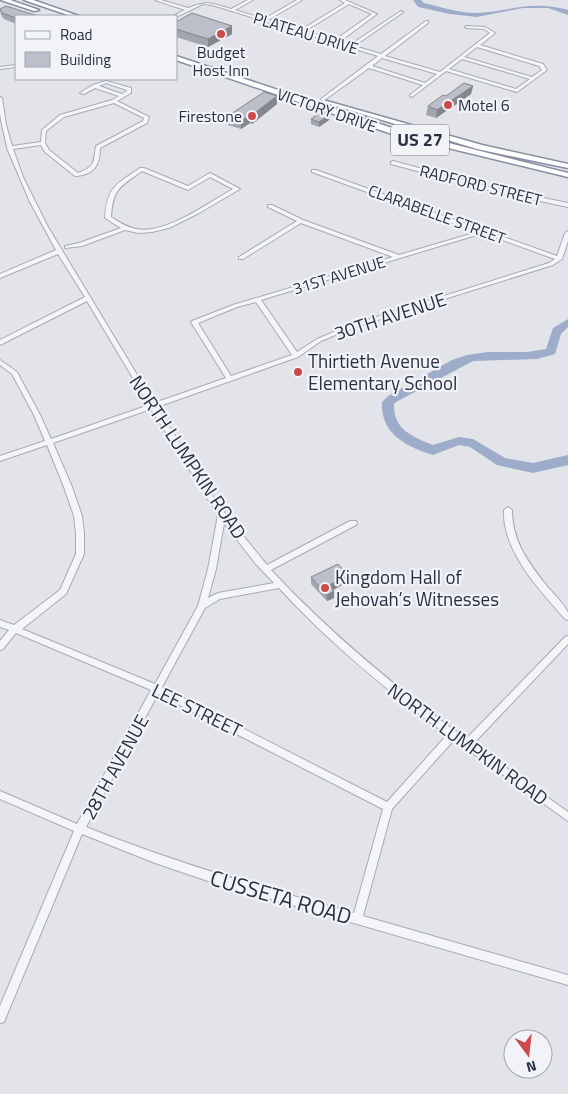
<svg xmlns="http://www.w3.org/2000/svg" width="568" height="1094" font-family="'Titillium Web',sans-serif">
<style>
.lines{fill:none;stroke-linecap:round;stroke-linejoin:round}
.river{fill:#9dadc9;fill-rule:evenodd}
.minor-casing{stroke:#a7aab4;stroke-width:2}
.highway-casing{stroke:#898fa0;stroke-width:3}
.minor{fill:#f4f5f8;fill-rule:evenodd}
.highway{fill:#fff;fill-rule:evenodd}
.wall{fill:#a2a4ae}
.shaded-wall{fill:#84868d}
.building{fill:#bcbfca;stroke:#84868d}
.poi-dot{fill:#cc494c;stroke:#f1f3f7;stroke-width:2}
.labels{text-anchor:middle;stroke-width:4.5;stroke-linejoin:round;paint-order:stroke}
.far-street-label{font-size:16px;fill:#2a2f42;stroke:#f1f3f7}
.far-poi-label{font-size:16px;fill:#2a2f42;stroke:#f1f3f7}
.shield{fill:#f1f3f7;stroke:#666a78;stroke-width:1}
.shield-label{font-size:18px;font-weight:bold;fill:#2a2f42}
.street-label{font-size:19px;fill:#2a2f42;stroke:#f1f3f7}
.poi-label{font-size:19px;fill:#2a2f42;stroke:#f1f3f7;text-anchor:start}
.near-street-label{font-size:22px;fill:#2a2f42;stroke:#f1f3f7}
</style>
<rect width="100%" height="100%" fill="#e2e4ea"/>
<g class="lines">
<!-- river -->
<path class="river" d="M413,0H421L424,3C441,7 459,13 477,13C513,11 529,0 568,10V15L548,8H523L477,17L450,14L418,7Z
M568,319V327L561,334L555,354L537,359L473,361L396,402L394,404C393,429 412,437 433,445L459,437L473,439L505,458L533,463L568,455V465L533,473L497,465L470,447L459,445L433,455C406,447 380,433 382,402L388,396L452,360L467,355L488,352H527L546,349L553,328Z"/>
<!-- minor casing -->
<g class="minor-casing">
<path id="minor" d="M155,0H161L188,8C208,0 211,3 231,9L248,0H253L235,10L264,19L297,0H302L268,20L301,30L345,3L340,0H345L377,14L339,42L350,45L401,11L403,12L402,13L354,46L381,54L426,21H428V23L385,56L440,72L490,33L484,29L467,28L465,27L466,26L485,27L495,33L480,45L543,64L547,70L517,92L446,71L412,97L410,96V95L423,85L369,68L323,101L321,100V99L378,56L212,5L203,4L176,17L174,16L175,15L185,10ZM349,4L372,14L335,40L305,31ZM477,47L539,66L542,70L532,77L464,57ZM382,58L437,74L425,83L372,66ZM462,59L530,79L516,89L449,69Z
M16,65V67L0,69V67Z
M106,81L131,88V93L117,101L149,117L147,123L100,148C100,165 94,175 75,176L45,152L41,145L13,149L23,177L48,227L154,403L226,378L191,322L192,321L233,305L393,257L301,223L243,259H239V257L297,221L268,207V205H272L303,220L399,255L477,232L312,172V170H316L483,230H487V231L557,256L565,233L568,231V241L562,259L553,265L352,328L321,341L298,357L157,407L219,506L267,565L350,521H356L357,523L356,525L271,570C331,634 395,687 466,739L565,637L568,636V644L473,744L568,812V821L454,740L392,809L363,916L568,975V985L208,881L155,863L82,834L4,1022L0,1023V1006L74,831L0,799V791L77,824L151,690L16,633L3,649L0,650V641L9,630L0,627V620L14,625L60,590L76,554V533L74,516L64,487L47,445L0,461V456L45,441L34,415L12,374L0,365V360L17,372L40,415L51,439L149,405L87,301L0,345V340L85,297L58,254L0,278V274L56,250L30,202L7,148V147L2,125L0,114V97L2,98L6,125L12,146L41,142L42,130L60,115L112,100L119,96L95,88L84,94L80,93L93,85ZM106,83L127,90V91L122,94L99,86ZM114,103L144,118L143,121L96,146C93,163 96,166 78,173L49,150L45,143L46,131L64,117ZM483,233L555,259L549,263L348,326L317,339L297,352L261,300ZM256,302L292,355L231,376L198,323L237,307ZM151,409L218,515L208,569L198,606L155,684L22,629L66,594L84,554V533L82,516L72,487L53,443ZM224,523L255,563L274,583L218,593L208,598L216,569ZM279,588C329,643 388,691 447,735L387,802L162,687L205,608L220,599ZM158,694L383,809L354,913C263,888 173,862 86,827Z
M393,161L489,187L568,203V207L488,190L391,164V162Z
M140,168H144L188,186L210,173L240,189L199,213L169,228L152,232L138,233L125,230L82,246L65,248V246L79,243L121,228L105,218C107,186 116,185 140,168ZM142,171L188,190L210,177L233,189C208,203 165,235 136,229C126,227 119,222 111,217C113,188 120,187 142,171Z
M508,507L512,510C512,541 528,562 546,585C551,591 567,607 568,613C568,615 568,618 568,620L565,619C542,592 512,562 505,525C504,521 504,515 504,510Z"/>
</g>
<!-- highway casing -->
<g class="highway-casing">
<path id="highway" d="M1,0H10L39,10L34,11Z
M24,0H33L79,16H71Z
M176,56L401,131L568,173V177L395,135L176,60Z
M323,100L482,145L568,164V168L477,149L323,102Z"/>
</g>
<!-- minor -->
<use href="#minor" class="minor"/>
<!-- highway -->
<use href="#highway" class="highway"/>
</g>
<!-- wall -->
<path class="wall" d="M0,9L16,16V24L4,19L1,15Z
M176,22L232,26V34L208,47L176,37Z
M473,86L471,94L436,118L426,115L428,106L446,96Z
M277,96V104L252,124L250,123L241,129L228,125V116Z
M311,119L329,120L319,127L311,124Z
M349,576L348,582L333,590L334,591V598L327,601L311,584V577Z"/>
<!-- shaded-wall -->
<path class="shaded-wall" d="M232,26V34L208,47V39Z
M473,86L471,94L436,118L437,110Z
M277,96V104L252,124V115Z
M250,115V123L241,129V121Z
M329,115V120L319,127V122Z
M349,576L348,582L329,592V585Z
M334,591V598L327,601V595Z"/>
<!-- building -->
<path class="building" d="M6,6L38,16H16V18L2,13L0,9Z
M192,13L232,26L208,39L176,29V22Z
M464,83L473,86L437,110L428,106L443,95L446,96Z
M264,92L277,96L252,115H250L241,121L228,116Z
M321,112L329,115L319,122L311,119Z
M338,564L349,576L329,585L334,591L327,595L311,577Z"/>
<!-- markers -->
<g class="poi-dot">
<circle cx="221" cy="34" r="5"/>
<circle cx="448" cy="105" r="5"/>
<circle cx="252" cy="116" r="5"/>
<circle cx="298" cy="372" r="5"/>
<circle cx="325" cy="588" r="5"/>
</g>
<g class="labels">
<!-- far-street labels -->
<g class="far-street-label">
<text transform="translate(306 33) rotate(17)" y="6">PLATEAU DRIVE</text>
<text transform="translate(327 110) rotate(19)" y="6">VICTORY DRIVE</text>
<text transform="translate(481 185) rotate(14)" y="6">RADFORD STREET</text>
<text transform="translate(437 214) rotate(20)" y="6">CLARABELLE STREET</text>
<text transform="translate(339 275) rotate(-17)" y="6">31ST AVENUE</text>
</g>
<!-- far-poi labels -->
<g class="far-poi-label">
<text x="221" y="58">Budget<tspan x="221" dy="18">Host Inn</tspan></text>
<text x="458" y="111" text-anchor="start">Motel 6</text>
<text x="242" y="122" text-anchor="end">Firestone</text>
</g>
<!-- shield labels -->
<rect class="shield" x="391" y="124.5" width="58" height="31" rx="4"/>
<g class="shield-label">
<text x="420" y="146">US 27</text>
</g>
<!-- street labels -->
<g class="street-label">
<text transform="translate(390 316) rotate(-18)" y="7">30TH AVENUE</text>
<text transform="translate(188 457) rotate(56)" y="7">NORTH LUMPKIN ROAD</text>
<text transform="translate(197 710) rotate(26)" y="7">LEE STREET</text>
<text transform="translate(468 744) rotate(36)" y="7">NORTH LUMPKIN ROAD</text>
<text transform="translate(115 767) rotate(-61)" y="7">28TH AVENUE</text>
</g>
<!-- poi labels -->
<g class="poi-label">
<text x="308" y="368">Thirtieth Avenue<tspan x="308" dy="22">Elementary School</tspan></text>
<text x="335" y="584">Kingdom Hall of<tspan x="335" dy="22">Jehovah’s Witnesses</tspan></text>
</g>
<!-- near-street labels -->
<g class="near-street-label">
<text transform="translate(281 897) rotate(16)" y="8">CUSSETA ROAD</text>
</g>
</g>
<!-- legend -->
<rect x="15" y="15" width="162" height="65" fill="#f1f3f7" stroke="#a1a5af"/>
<rect x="25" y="31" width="25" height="8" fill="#f4f5f8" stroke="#a1a5af"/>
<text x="60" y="40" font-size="15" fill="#2a2f42">Road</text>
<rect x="25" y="52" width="25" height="15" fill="#bcbfca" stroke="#a1a5af"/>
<text x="60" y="65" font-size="15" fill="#2a2f42">Building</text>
<!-- north arrow -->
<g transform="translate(528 1054) rotate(165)"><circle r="24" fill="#f1f3f7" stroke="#a1a5af"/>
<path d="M0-4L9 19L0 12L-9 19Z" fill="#cc494c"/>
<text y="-8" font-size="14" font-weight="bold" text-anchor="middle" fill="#2a2f42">N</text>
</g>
</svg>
